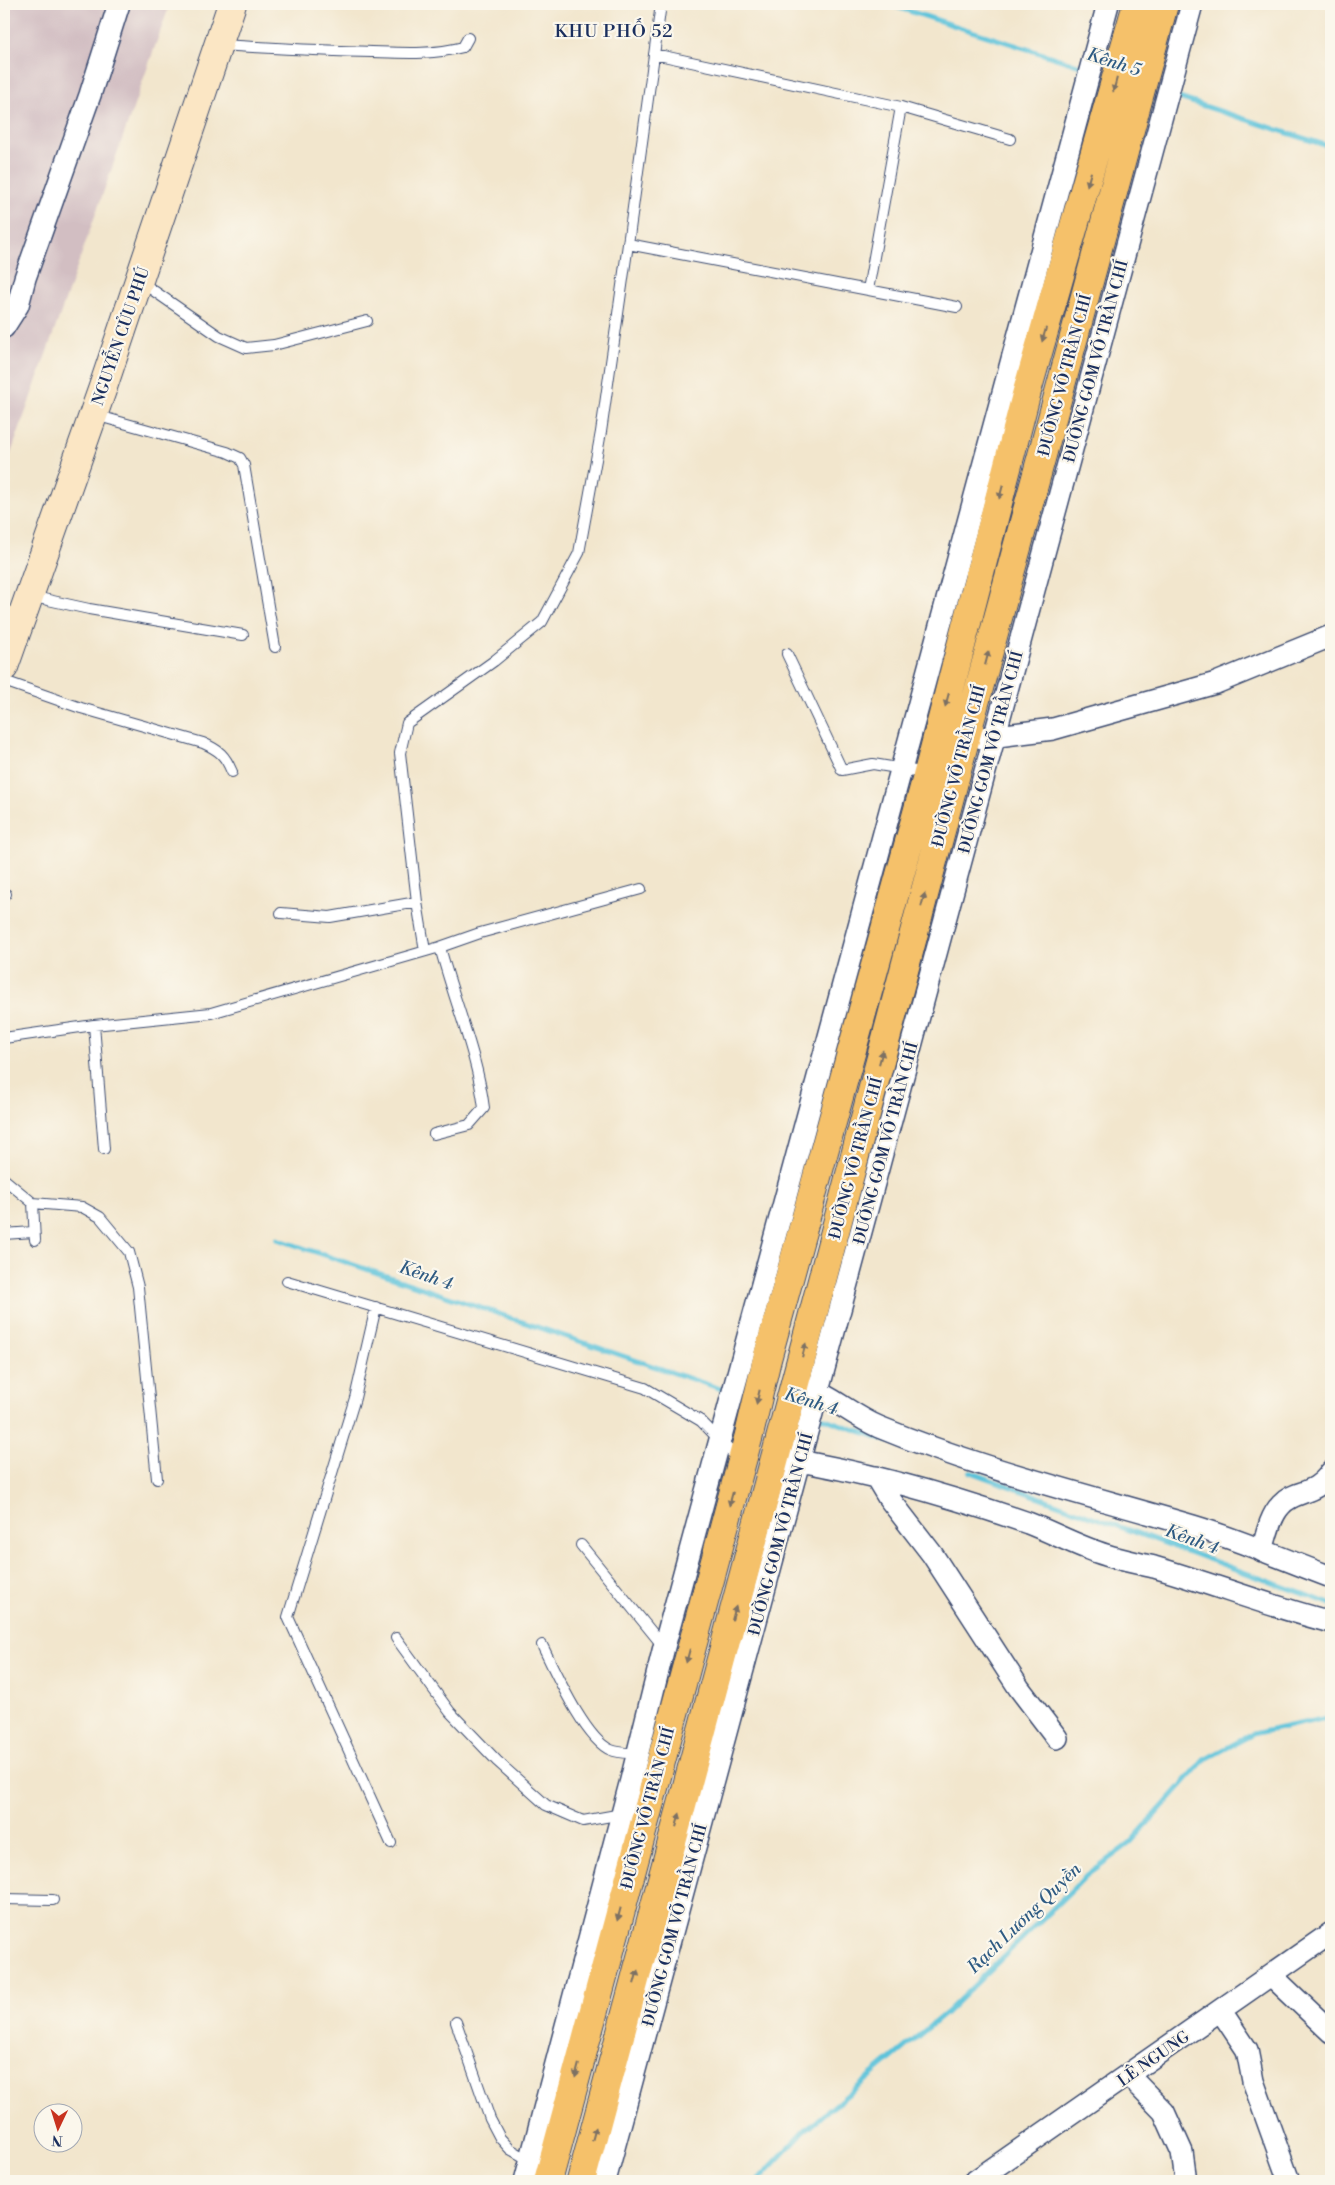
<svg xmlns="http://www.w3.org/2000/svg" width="1335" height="2185" font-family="'Libre Bodoni',serif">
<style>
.industrial{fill:#d2bec2}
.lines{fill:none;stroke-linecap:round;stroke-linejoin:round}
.stream{stroke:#5dc3da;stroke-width:5}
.lane-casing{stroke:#3b4a6f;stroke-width:12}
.street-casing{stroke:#3b4a6f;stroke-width:24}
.secondary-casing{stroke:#3b4a6f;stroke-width:30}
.highway-casing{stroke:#3b4a6f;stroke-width:30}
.lane{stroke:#fff;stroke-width:10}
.street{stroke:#fff;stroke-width:21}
.secondary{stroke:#fbe6c4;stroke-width:28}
.highway{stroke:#f5c16b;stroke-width:28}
.oneway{fill:#7d7164}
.labels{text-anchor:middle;stroke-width:4.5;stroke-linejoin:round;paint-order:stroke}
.street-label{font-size:16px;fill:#1b2f5e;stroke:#fbf7ec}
.neighbourhood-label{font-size:18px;letter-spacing:1px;fill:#1b2f5e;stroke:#fbf7ec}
.water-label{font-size:18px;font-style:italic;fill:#2f5b83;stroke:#fbf7ec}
</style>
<rect width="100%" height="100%" fill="#fbf7ec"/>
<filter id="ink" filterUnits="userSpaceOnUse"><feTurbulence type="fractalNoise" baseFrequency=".02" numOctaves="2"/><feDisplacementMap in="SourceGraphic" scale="10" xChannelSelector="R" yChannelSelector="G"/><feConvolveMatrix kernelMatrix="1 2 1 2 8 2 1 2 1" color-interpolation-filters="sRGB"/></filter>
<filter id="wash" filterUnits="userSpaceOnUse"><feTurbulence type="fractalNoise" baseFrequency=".0096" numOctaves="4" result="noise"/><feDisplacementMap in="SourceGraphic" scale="20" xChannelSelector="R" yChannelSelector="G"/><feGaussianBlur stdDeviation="1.12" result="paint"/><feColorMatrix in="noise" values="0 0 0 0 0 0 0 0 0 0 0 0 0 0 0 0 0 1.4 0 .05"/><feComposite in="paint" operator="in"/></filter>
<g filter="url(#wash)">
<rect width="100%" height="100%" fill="#f2e6cd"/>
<!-- industrial -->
<path class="industrial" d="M4,4H170L4,473Z"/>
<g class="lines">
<!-- stream -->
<path class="stream" d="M887,4L1087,68
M1173,96L1331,147
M277,1239L727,1391
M817,1416L887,1441
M970,1472L1331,1604
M757,2181L804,2131L947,2012L1087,1875L1130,1843L1204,1760L1253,1734L1331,1717"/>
</g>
</g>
<g filter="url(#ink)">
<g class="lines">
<!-- lane casing -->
<g class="lane-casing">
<path id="lane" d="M661,4L628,244L957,307
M220,45C271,48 321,51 372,52C403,53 433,55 463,47L468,38
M654,54L901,107L1010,139
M141,282L219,336L246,348L274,345L367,321
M868,290L901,107
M95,415L227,452L240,458L244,465L275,647
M30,596L89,609L243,635
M787,654L842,770L873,764L927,773
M4,681L81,708L203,743C219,750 225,755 232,772
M4,894H6
M281,913L330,917L417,902
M425,951L417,902L400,753L407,723L494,661L542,622L579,553L601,432L628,244
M94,1025L104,1149
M4,1038L94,1025L211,1013L440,947L480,933L641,889
M434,1134L469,1125L484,1108C477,1053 454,1001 440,947
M4,1179L33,1203L35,1240
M33,1203L82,1207L100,1217L129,1252L138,1287L157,1479
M4,1234L33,1232
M287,1281L645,1388L701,1421L740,1461
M376,1307L355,1398L288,1617L391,1843
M581,1545L663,1646
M396,1638L450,1712L497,1761L546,1805L583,1821L622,1814
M542,1645C554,1669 585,1740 611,1750C619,1753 629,1753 638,1754
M4,1899L53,1900
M456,2022L490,2119L500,2138L510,2149L531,2161"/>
</g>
<!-- street casing -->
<g class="street-casing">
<path id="street" d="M4,327L18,305L25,278L90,95L119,4
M982,738L1053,729L1216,683L1331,636
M807,1387C833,1397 853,1416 879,1427C980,1469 1088,1495 1193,1526C1240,1540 1285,1560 1331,1577
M787,1459C868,1472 950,1496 1028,1523C1054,1533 1079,1547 1106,1555C1121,1560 1138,1563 1154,1567C1213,1584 1271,1607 1331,1622
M876,1477L888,1497L932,1554L1019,1688L1057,1738
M1262,1551C1266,1537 1270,1516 1281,1505C1295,1489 1314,1497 1331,1472
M1271,1975L1331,2032
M1221,2011L1247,2050L1253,2081L1289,2181
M1128,2075L1164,2112L1182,2152L1186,2181
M525,2181L631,1780L664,1647L1108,4
M605,2181L1192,4
M975,2181L1331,1933"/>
</g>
<!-- secondary casing -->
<g class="secondary-casing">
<path id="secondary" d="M4,667L102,390L232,4"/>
</g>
<!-- highway casing -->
<g class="highway-casing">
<path id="highway" d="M548,2181L749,1435L767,1359L928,773L1026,395L1137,4
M581,2181L779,1443L965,740L1164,4"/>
</g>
<!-- lane -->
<use href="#lane" class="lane"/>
<!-- street -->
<use href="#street" class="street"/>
<!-- secondary -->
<use href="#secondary" class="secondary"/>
<!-- highway -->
<use href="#highway" class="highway"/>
</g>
<!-- one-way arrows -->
<defs><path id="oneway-solid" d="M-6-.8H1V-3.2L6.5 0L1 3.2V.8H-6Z" transform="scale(1.25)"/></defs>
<g class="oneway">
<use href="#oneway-solid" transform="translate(1115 85) rotate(105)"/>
<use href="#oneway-solid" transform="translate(1089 179) rotate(106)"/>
<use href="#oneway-solid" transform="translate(1044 335) rotate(106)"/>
<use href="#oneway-solid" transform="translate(1001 492) rotate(105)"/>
<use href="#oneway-solid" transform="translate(987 658) rotate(-75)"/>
<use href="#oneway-solid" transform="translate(947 700) rotate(105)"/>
<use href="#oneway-solid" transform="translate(923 900) rotate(-75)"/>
<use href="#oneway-solid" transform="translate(881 1057) rotate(-75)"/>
<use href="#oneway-solid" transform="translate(804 1350) rotate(-75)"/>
<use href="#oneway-solid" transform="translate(758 1397) rotate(103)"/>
<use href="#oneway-solid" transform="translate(731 1499) rotate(105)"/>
<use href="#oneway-solid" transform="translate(734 1613) rotate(-75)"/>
<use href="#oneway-solid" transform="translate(688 1656) rotate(105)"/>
<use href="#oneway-solid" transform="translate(678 1820) rotate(-75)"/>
<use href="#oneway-solid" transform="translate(619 1914) rotate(105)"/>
<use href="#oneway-solid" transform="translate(636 1977) rotate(-75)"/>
<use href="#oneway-solid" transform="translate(577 2071) rotate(105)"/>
<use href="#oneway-solid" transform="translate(594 2134) rotate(-75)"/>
</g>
</g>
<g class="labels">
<!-- street labels -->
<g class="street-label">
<text transform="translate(120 336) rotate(-71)" y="6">NGUYỄN CỬU PHÚ</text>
<text transform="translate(1095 361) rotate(-75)" y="6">ĐƯỜNG GOM VÕ TRẦN CHÍ</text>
<text transform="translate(1064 375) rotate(-75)" y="6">ĐƯỜNG VÕ TRẦN CHÍ</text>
<text transform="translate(990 752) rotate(-75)" y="6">ĐƯỜNG GOM VÕ TRẦN CHÍ</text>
<text transform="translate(958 766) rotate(-75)" y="6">ĐƯỜNG VÕ TRẦN CHÍ</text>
<text transform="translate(885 1143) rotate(-75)" y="6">ĐƯỜNG GOM VÕ TRẦN CHÍ</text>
<text transform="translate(855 1158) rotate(-75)" y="6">ĐƯỜNG VÕ TRẦN CHÍ</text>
<text transform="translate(780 1534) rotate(-75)" y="6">ĐƯỜNG GOM VÕ TRẦN CHÍ</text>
<text transform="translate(647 1808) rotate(-75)" y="6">ĐƯỜNG VÕ TRẦN CHÍ</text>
<text transform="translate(674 1925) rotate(-75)" y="6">ĐƯỜNG GOM VÕ TRẦN CHÍ</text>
<text transform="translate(1153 2058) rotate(-35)" y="6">LÊ NGUNG</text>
</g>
<!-- neighbourhood labels -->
<g class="neighbourhood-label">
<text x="614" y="37">KHU PHỐ 52</text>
</g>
<!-- water labels -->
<g class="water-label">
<text transform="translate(1114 62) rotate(18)" y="6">Kênh 5</text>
<text transform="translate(426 1275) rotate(19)" y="6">Kênh 4</text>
<text transform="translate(811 1401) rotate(17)" y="6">Kênh 4</text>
<text transform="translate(1192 1539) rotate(20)" y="6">Kênh 4</text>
<text transform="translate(1024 1918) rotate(-44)" y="6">Rạch Lương Quyền</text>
</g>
</g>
<!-- margin -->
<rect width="1335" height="2185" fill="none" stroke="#fbf7ec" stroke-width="20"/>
<!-- north arrow -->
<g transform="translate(58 2128) rotate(184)"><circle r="24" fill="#fbf7ec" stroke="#a1a7b3"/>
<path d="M0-4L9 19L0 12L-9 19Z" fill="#c8321e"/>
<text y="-8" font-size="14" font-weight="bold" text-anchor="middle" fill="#1b2f5e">N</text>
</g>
</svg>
